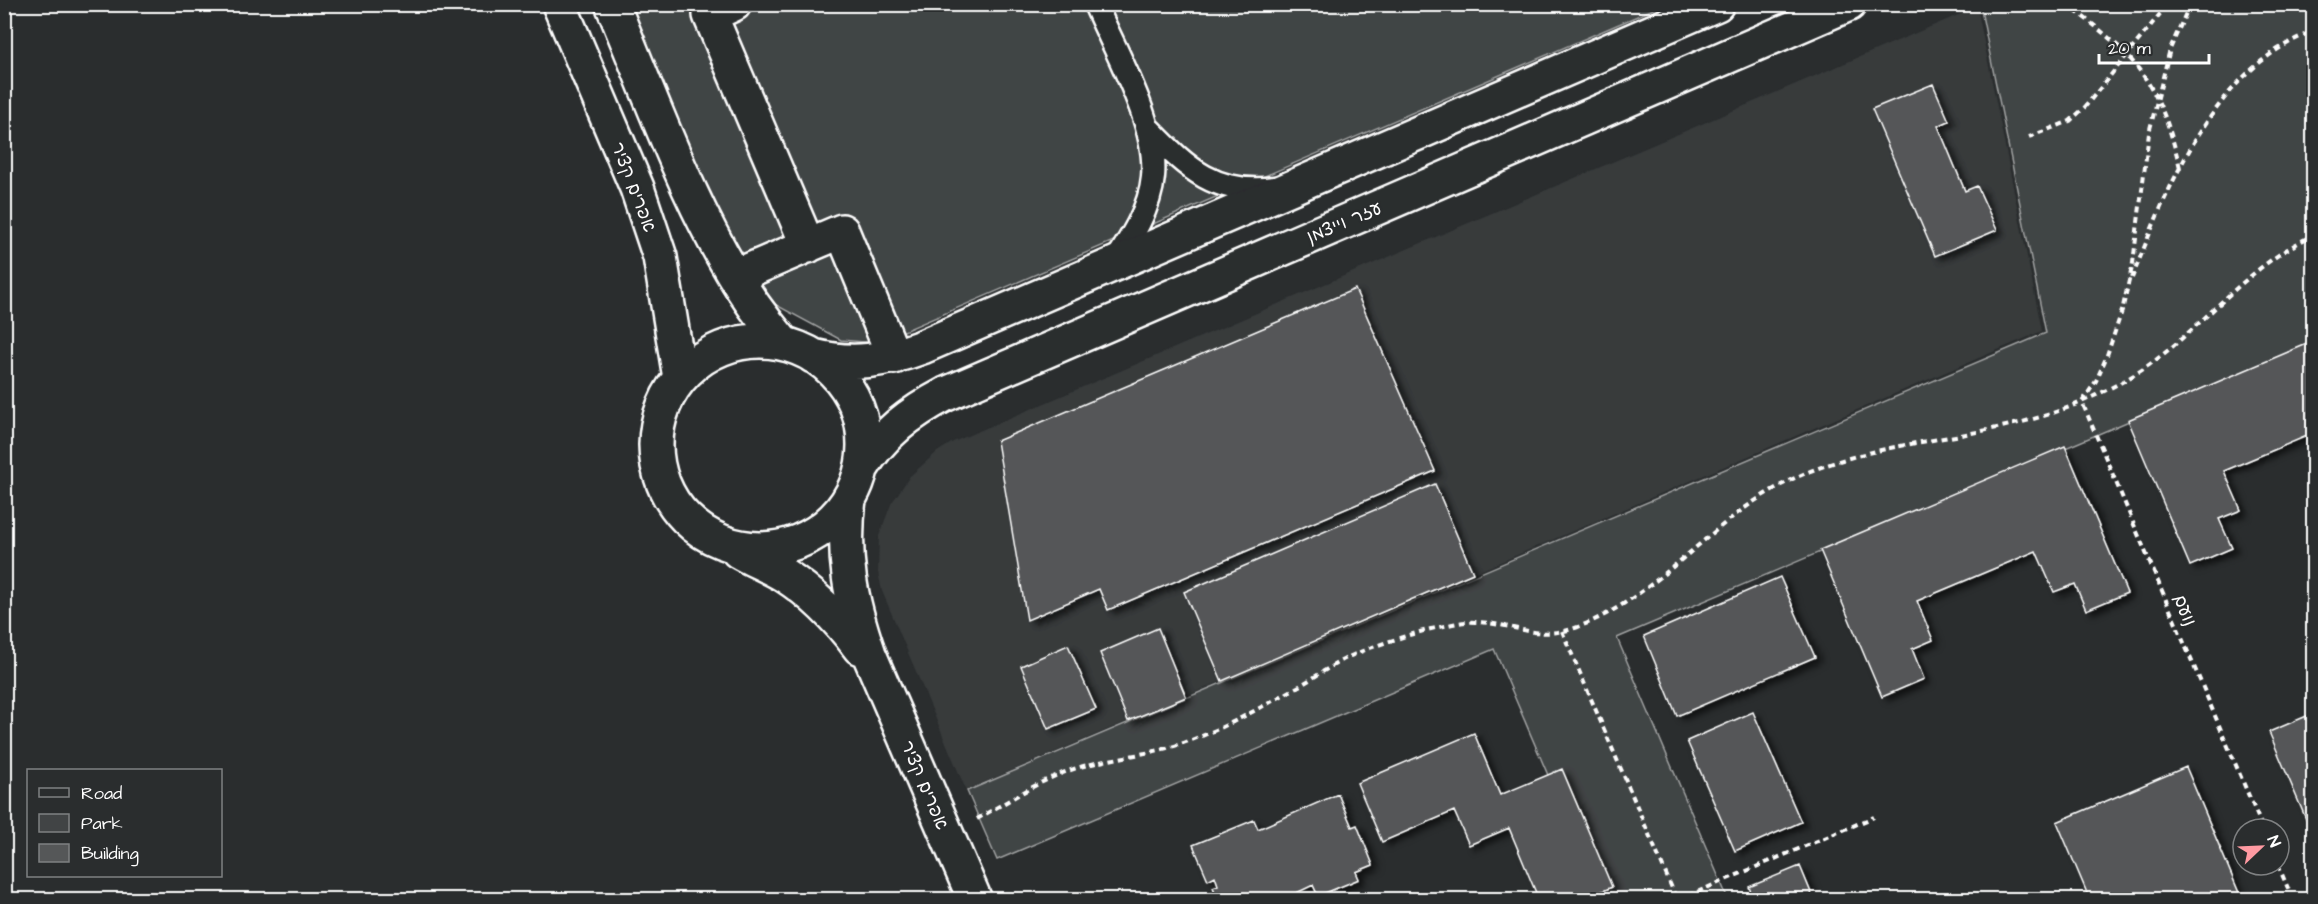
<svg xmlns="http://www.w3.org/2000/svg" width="2318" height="904" font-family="'Architects Daughter','Playpen Sans Hebrew',sans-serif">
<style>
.built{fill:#373a3b}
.green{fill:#414445;stroke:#a0a2a2;stroke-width:1.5}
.building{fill:#555758;stroke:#fff;stroke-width:1.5;filter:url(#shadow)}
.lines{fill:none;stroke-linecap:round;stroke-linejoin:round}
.lane-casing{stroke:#fff;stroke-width:27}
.street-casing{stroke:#fff;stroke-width:38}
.path{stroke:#fff;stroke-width:4;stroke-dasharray:6 4.5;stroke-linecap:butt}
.lane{stroke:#2a2d2e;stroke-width:22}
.street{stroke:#2a2d2e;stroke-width:33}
.labels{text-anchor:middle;stroke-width:4.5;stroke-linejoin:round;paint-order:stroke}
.street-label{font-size:18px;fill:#fff;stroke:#2a2d2e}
</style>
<defs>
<filter id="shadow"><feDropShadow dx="6" dy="4" stdDeviation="3" flood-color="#0009"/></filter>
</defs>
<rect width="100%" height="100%" fill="#2a2d2e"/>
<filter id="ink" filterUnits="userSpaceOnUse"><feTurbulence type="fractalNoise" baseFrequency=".0167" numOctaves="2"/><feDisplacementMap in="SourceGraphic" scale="12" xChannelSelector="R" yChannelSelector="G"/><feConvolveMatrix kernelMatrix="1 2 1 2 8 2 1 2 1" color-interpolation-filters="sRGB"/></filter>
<g filter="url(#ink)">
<!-- built -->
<path class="built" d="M1977,7L2042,331L966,790L882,591L878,572L879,536L891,504L910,476L937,452L953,442Z"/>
<!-- green -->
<path class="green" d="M626,5H1663L876,343L841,340L765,299L733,249Z
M1980,5H2313V343L1617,638L1728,899H1601L1494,649L997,860L967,791L2046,333Z"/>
<!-- building -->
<path class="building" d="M1933,84L1949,121L1938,126L1965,191L1977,186L1997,230L1935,256L1872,109Z
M1355,289L1435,471L1108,610L1099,589L1027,620L997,441Z
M2314,341V433L2224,471L2241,510L2219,519L2232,548L2190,566L2128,420Z
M2065,446L2127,593L2086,610L2075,584L2054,592L2036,551L1917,601L1933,640L1912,649L1924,679L1882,697L1820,550Z
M1435,484L1473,573L1222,681L1184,592Z
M1780,577L1815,657L1677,716L1644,636Z
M1158,628L1186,697L1128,721L1100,653Z
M1068,645L1096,709L1048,729L1021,666Z
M1753,712L1801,822L1735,851L1687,741Z
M2314,713V838L2269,732Z
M1474,733L1500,795L1562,769L1612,887L1582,900H1539L1509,828L1469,845L1454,811L1382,842L1357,783Z
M2186,767L2242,900H2090L2057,822Z
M1338,794L1352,827L1357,825L1373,865L1356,872L1359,879L1318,896L1313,885L1282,900H1218L1213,887L1218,885L1215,876L1208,880L1193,845L1254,820L1258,829Z
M1800,866L1814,900H1754L1749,887Z"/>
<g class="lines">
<!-- lane casing -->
<g class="lane-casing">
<path id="lane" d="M1095,4C1116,53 1158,125 1153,177C1150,209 1131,238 1114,264
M1150,130C1188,169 1216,196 1275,188"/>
</g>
<!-- street casing -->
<g class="street-casing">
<path id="street" d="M559,4L637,188L660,257L680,378
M612,4C652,99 692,215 750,300C760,315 772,329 783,343
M734,4L710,15L808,246
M736,276L842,231L894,357
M656 445a104 104 0 1 1 208 0a104 104 0 1 1-208 0Z
M813,356C852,366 885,361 922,347L1717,4
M861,469C882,434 910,413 946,394L1849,4
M849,499C842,557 850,599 869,654L975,900
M738,551C753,560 769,566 784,575C814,594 839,620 860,648"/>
</g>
<!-- path -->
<path class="path" d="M2066,4C2136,55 2160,83 2180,168
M2190,4L2170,49L2149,133L2133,263L2122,311L2106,358L2096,381L2082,402L2263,829
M2029,137L2070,121L2085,107L2160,14L2171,4
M2132,278C2168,187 2213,69 2314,31
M1562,631L1677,900
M977,819C1009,801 1041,779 1077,768C1112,757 1151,755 1186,742C1223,729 1260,708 1294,689C1314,678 1333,664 1353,655C1378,644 1405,636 1431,629C1446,626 1460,621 1475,622C1514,623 1536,642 1578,627C1657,597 1708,524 1781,485C1877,433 1992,445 2090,398C2111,388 2131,378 2149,365C2206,324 2249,264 2314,235
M2278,865L2293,900
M1678,900L1874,817"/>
<!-- lane -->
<use href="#lane" class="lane"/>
<!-- street -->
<use href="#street" class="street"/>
</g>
</g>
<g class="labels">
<!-- street labels -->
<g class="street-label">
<text transform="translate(634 187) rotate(69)" y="6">אפרים קציר</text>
<text transform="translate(1344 222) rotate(-23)" y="6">עזר וייצמן</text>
<text transform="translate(2185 610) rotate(67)" y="6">נועם</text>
<text transform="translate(925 785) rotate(67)" y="6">אפרים קציר</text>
</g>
</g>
<!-- margin -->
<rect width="2318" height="904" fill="none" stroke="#2a2d2e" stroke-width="24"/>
<rect x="12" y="12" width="2294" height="880" fill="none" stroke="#fff" stroke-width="2" filter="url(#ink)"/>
<!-- legend -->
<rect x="27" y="769" width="195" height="108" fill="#2a2d2e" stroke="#7f8182" stroke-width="1.5"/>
<rect x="39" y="788" width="30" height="9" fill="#2a2d2e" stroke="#7f8182" stroke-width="1.5"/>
<text x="81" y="799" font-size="18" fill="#ffffff">Road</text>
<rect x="39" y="814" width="30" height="18" fill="#414445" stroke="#7f8182" stroke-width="1.5"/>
<text x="81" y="829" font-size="18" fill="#ffffff">Park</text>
<rect x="39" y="844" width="30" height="18" fill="#555758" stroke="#7f8182" stroke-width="1.5"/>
<text x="81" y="859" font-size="18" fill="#ffffff">Building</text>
<!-- north arrow -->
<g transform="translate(2261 847) rotate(67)"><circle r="28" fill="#2a2d2e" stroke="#7f8182" stroke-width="1.5"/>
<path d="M0-4.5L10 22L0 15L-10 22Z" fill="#ff9aa2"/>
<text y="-9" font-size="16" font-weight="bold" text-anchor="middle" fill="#ffffff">N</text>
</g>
<!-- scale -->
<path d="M2099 54v9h110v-9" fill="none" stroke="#ffffff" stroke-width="3"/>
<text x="2108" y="54" font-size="18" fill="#ffffff" stroke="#2a2d2e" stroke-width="4.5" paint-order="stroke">20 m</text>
</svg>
